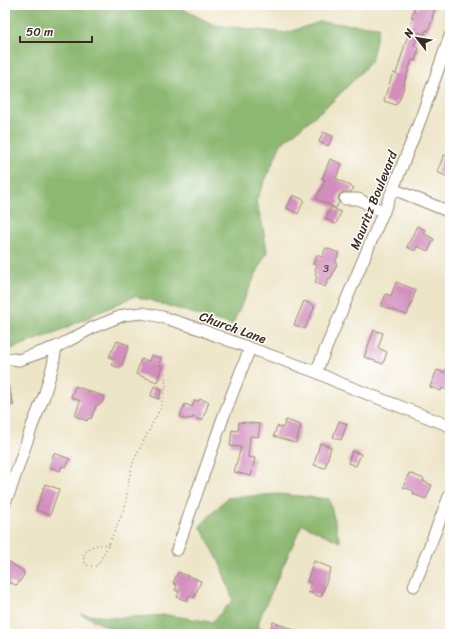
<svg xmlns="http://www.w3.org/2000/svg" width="455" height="639" font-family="Sriracha,sans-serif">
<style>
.forest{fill:#8cb871;stroke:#647148}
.building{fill:#d38ebd}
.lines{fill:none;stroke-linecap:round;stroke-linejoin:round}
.minor-casing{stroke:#948872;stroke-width:13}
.path{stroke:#948872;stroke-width:1.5;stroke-dasharray:1 3;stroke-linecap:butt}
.minor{stroke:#fff;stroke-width:11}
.labels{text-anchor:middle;stroke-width:3;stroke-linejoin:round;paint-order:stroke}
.number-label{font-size:11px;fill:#614346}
.street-label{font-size:13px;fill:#3b2a1e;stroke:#fff}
</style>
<rect width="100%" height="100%" fill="#fff"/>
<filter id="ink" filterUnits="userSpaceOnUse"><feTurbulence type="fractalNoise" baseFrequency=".025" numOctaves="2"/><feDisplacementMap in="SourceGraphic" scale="8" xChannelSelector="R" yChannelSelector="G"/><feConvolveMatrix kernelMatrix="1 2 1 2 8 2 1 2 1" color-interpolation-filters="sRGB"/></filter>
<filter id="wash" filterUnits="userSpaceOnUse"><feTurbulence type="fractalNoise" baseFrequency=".012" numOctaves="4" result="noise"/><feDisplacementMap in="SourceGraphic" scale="16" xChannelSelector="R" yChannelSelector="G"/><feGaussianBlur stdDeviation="0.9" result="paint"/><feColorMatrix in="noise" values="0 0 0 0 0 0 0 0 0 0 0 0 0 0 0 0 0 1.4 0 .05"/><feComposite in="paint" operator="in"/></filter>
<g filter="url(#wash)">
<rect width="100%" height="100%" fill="#ede5c7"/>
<!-- forest -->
<path class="forest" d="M5,5H175L214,25L286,33L320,22L379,27L371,62L334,100L281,144L256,201L263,228L267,251L232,325L135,296L52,334L5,351Z
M278,494L329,499L340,542L302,524L262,613L258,624L261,634H122L81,614L116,618L167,615L212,622L233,600L219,561L200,526L227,498Z"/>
<g id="blocks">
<!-- building -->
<path class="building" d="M420,5H436L432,17H433L428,31L426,30L425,34L419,32L414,46L419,48L415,61L412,60L404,84H405L399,101H398L396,105L384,101L385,96L393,73L396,74L413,18L411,17L415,7L419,9Z
M323,132L333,136L328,146L319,142Z
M444,155L450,158V175L448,174L446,176L437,172Z
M330,159L342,164L336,178L354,188L351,192H342L339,195L338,199L339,202L336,208L316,199L325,180L322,179Z
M293,195L304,200L298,214L287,208Z
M331,207L341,212L336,224L326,219Z
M417,226L425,230L423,233L434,239L428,251L417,246L415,251L407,247Z
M326,248L339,253L335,263L337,264L331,278H329L325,287L315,283L317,276L315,275L316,271L315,270L317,265L313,264L317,255L322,257Z
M396,282L416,290L407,315L381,306L386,294L391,296Z
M304,301L315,306L305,329L294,325Z
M374,330L383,333L378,348L387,352L383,364L364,357Z
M117,341L129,345L122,365H121L119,368L112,365L115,360L109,357L112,350H113Z
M151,355L161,358L159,365L162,366L157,382L136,374L141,359L149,361Z
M449,359H450V391L442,388L441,391L430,387L437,370L444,373Z
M5,381H7L14,405L5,407Z
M75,386L105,397L102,403L96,406L91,419L88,418L87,421L75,416L80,401L71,397Z
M154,386L162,389L159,399L151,396Z
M200,399L209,402L202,421L193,417L192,419L188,418L187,420L180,417L185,404L192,407L195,400L199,401Z
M286,420L301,425L296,443L274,436L277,426L283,428Z
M339,421L347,424L341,440L333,437Z
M239,422L260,424L258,437L250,436L248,457L255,458L251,476L234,472L241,447L230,446L232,430L238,431Z
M320,443L331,447L325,468L314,465Z
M352,451L361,454L356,466L348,463Z
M54,453L70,459L66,467L62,466L60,471L49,467Z
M409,473L424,479L423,481L432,485L426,499L413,494L414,491L403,487Z
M45,484L59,489L50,515L36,510Z
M5,559L23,571L24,575L18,584L15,585L10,582L5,591Z
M314,561L331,568L321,597L308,592L311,583L307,581Z
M178,572L201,581L194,598L189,596L187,601L177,597L179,592L175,590L177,585L173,583Z
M273,622L302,633V634H275L276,632L270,630Z"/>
</g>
</g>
<g filter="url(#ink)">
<use href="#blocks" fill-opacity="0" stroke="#948872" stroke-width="1"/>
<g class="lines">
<!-- minor casing -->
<g class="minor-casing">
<path id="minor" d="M393,189L450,212
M345,199H358L384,212
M5,358L19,360L56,347L68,341L94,327L124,315L142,313L162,317L200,329L217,336L316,372L337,382L450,426
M316,372L393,189L421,118L450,36
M5,502L10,491L32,426L44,396L53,365L56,347
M177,550L224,415L250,348
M414,586L450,494"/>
</g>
<!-- path -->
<path class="path" d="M109,544C101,545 86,545 84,556C83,558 84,560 85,563L89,566H97L109,544L125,507L129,479L134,460L160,409L166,386L165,377L164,372"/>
<!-- minor -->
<use href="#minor" class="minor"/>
</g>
</g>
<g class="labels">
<!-- number labels -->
<g class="number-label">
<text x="326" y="272">3</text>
</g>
<!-- street labels -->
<g class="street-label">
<text transform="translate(373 200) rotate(-68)" y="5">Mauritz Boulevard</text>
<text transform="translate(233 327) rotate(20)" y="5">Church Lane</text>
</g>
</g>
<!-- margin -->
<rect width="455" height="639" fill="none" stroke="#fff" stroke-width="20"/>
<!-- north arrow -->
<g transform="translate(417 38) rotate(301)" stroke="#ffffff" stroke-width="3" paint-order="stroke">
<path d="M0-3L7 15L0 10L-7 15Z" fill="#3b2a1e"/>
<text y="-6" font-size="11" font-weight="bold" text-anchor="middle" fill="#3b2a1e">N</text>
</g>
<!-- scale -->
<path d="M20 36v6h72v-6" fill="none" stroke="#3b2a1e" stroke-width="2"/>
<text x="26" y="36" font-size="12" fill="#3b2a1e" stroke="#ffffff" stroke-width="3" paint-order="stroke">50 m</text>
</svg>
